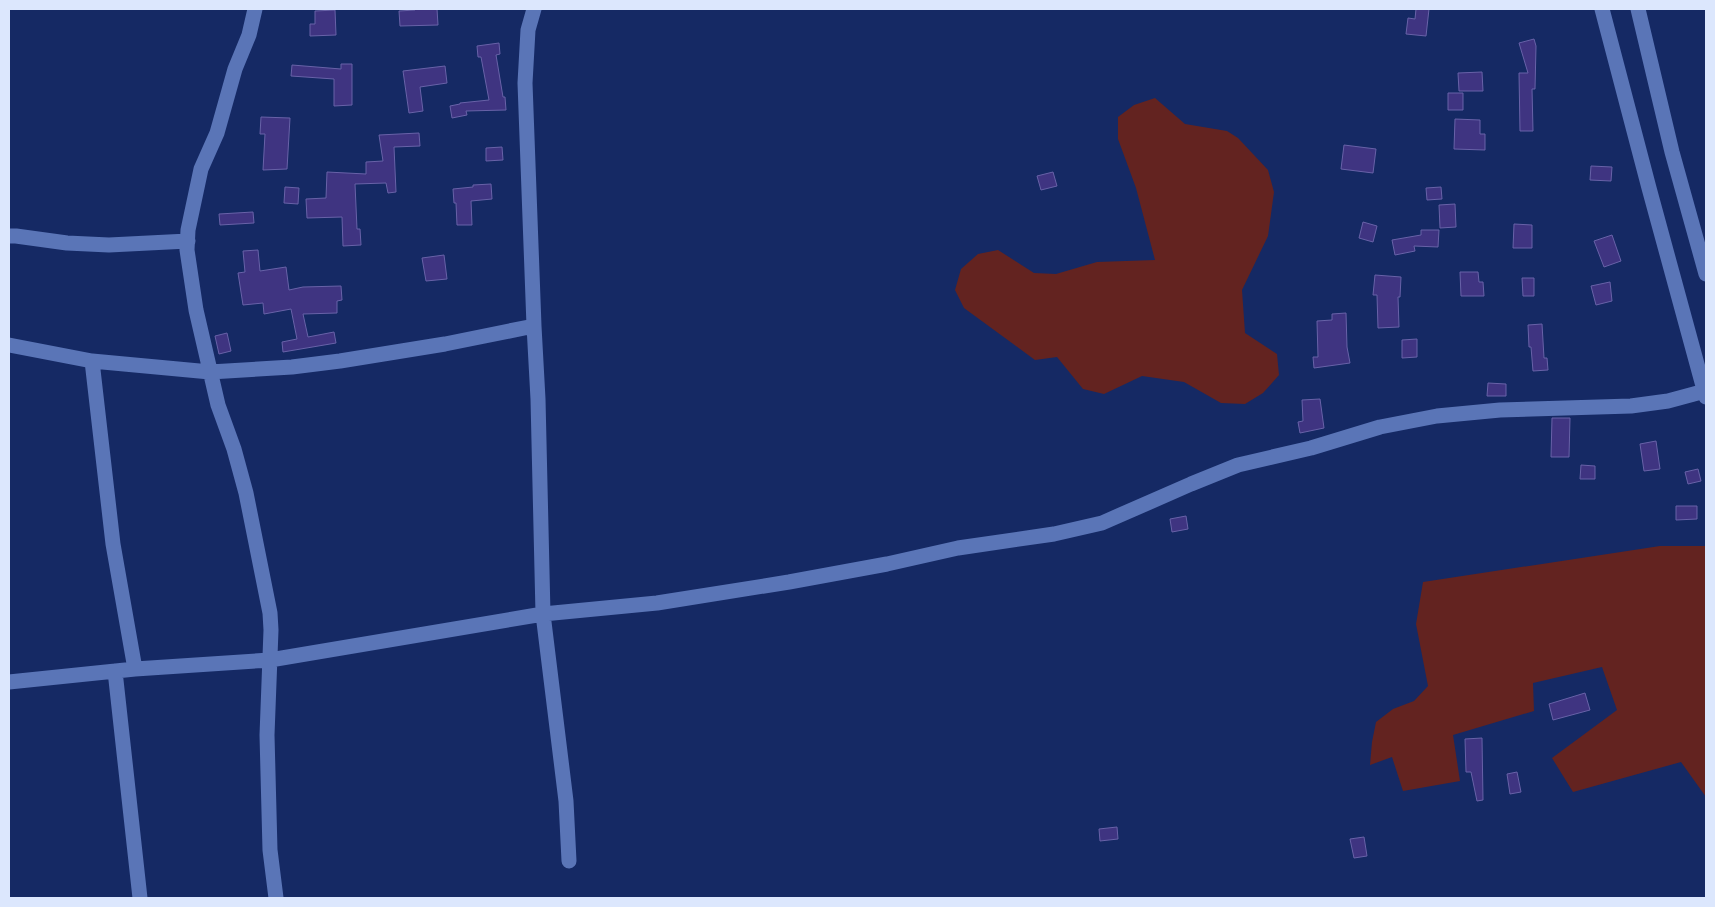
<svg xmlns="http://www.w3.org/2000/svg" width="1715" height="907" font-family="'Roboto Serif',serif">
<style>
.green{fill:#632320}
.building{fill:#3f3481;stroke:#6862a8}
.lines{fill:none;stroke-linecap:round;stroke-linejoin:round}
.minor{stroke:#5a75b7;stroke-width:15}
</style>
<rect width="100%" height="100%" fill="#152964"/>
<!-- green -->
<path class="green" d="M1155,98L1185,124L1227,131L1238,138L1268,170L1274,192L1268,236L1242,290L1245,333L1277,354L1279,375L1263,393L1245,404L1221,403L1184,382L1142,376L1104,394L1083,389L1057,357L1035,360L964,308L955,290L961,269L978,254L998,250L1034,273L1056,274L1097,262L1155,260L1136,188L1118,139V117L1134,105Z
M1660,546H1706V797L1681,762L1573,792L1552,758L1617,710L1602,667L1533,683L1534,711L1453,735L1460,781L1403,791L1392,757L1370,765L1372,742L1376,722L1393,709L1414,701L1428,686L1416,624L1423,582Z"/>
<!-- building -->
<path class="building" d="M415,9H437L438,25L400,26L399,11L415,10Z
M1416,9H1429L1426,36L1406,34L1408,18L1415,19Z
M335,10L336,35L310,36V24H315V11Z
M1534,39L1536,46L1535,89H1532L1533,131H1520L1519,73H1528L1519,43Z
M499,43L500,54L496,55L503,97H505L506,110L466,111L467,115L452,118L450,106L460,104V103L489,100L481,57H478L477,46Z
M341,64H352V105L334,106V79L291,76L292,65L341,69Z
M445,66L447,83L420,87L423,111L409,113L403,71Z
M1482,72L1483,91H1459L1458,73Z
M1448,93H1463V110H1448Z
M261,117L290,118L287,169L263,170L265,134H260Z
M1455,119L1480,120V134H1485V150L1454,149Z
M419,133L420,146L394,147L396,192L388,193L386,183L355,184L357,229H360L361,245L343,246L342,217L307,218L306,199L326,198L327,172L366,174V162L383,161L379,135Z
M1344,145L1376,149L1373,173L1341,169Z
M502,147L503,160L486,161V148Z
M1591,166L1612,167L1611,181L1590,180Z
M1053,172L1057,186L1041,190L1037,176Z
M491,184L492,199L471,201L472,225H457L456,203H454L453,189L473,187V185Z
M285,187L299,188L298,204L284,203Z
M1441,187L1442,199L1427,200L1426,188Z
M1455,204L1456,227L1440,228L1439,205Z
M253,212L254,223L220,225L219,214Z
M1363,222L1377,226L1373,242L1359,238Z
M1514,224L1532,225V248H1513Z
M1421,230H1439L1438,247L1414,246L1415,251L1395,255L1392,240L1421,235Z
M1612,235L1621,261L1604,267L1594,241Z
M258,250L260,271L286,267L289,290L303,287L341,286L342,300L337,301V313L303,314L308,337L334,332L336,343L283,352L282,342L297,339L291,309L264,314L263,303L243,305L238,273L245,272L243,251Z
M444,255L447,279L426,281L422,258Z
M1460,272H1478L1479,282H1483L1484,296H1461Z
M1375,275L1401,277L1400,297H1398L1399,327L1378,328L1377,295H1373Z
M1522,278H1534V296H1523Z
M1610,282L1612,301L1596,305L1591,286Z
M1346,313L1347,347L1350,363L1314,368L1313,357H1318L1317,321L1332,320V314Z
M1542,324L1544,358H1547L1548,370L1533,371L1531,347H1529L1528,325Z
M227,333L231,351L219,354L215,336Z
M1417,339V357L1402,358V340Z
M1488,383L1506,384V396H1487Z
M1320,399L1324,428L1300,433L1298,422L1303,421L1302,400Z
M1552,418H1570L1569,457H1551Z
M1656,441L1660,469L1644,471L1640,444Z
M1581,465L1595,466V479H1580Z
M1698,469L1701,481L1688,484L1685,472Z
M1676,506H1697V519L1676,520Z
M1186,516L1188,529L1172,532L1170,519Z
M1585,693L1590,710L1553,720L1549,704Z
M1482,738L1483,800L1477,801L1471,772H1466L1465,739Z
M1517,772L1521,792L1510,794L1507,774Z
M1117,827L1118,839L1100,841L1099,829Z
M1364,837L1367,856L1354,858L1350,839Z"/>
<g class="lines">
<!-- minor -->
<path class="minor" d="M255,9L249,35L235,69L217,133L201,169L188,230L187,250L196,310L218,405L234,449L246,493L270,613L271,630L267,735L270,850L276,898
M534,9L528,30L525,83L534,326L538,399L543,614L566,801L569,861
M1602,9L1649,188L1706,397
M1638,9L1672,152L1706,274
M9,236H16L67,243L109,245L188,241
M9,345L92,361L210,372L292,367L340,361L445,344L534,326
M92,361L113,544L135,669
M115,671L140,898
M9,682L135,669L270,660L543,614L657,603L789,582L887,564L958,548L1054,534L1102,523L1191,484L1238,465L1311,448L1380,427L1437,416L1500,410L1631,406L1668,401L1705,391"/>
</g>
<!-- border -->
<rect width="1715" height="907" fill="none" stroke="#dce7fd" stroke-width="20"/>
</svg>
